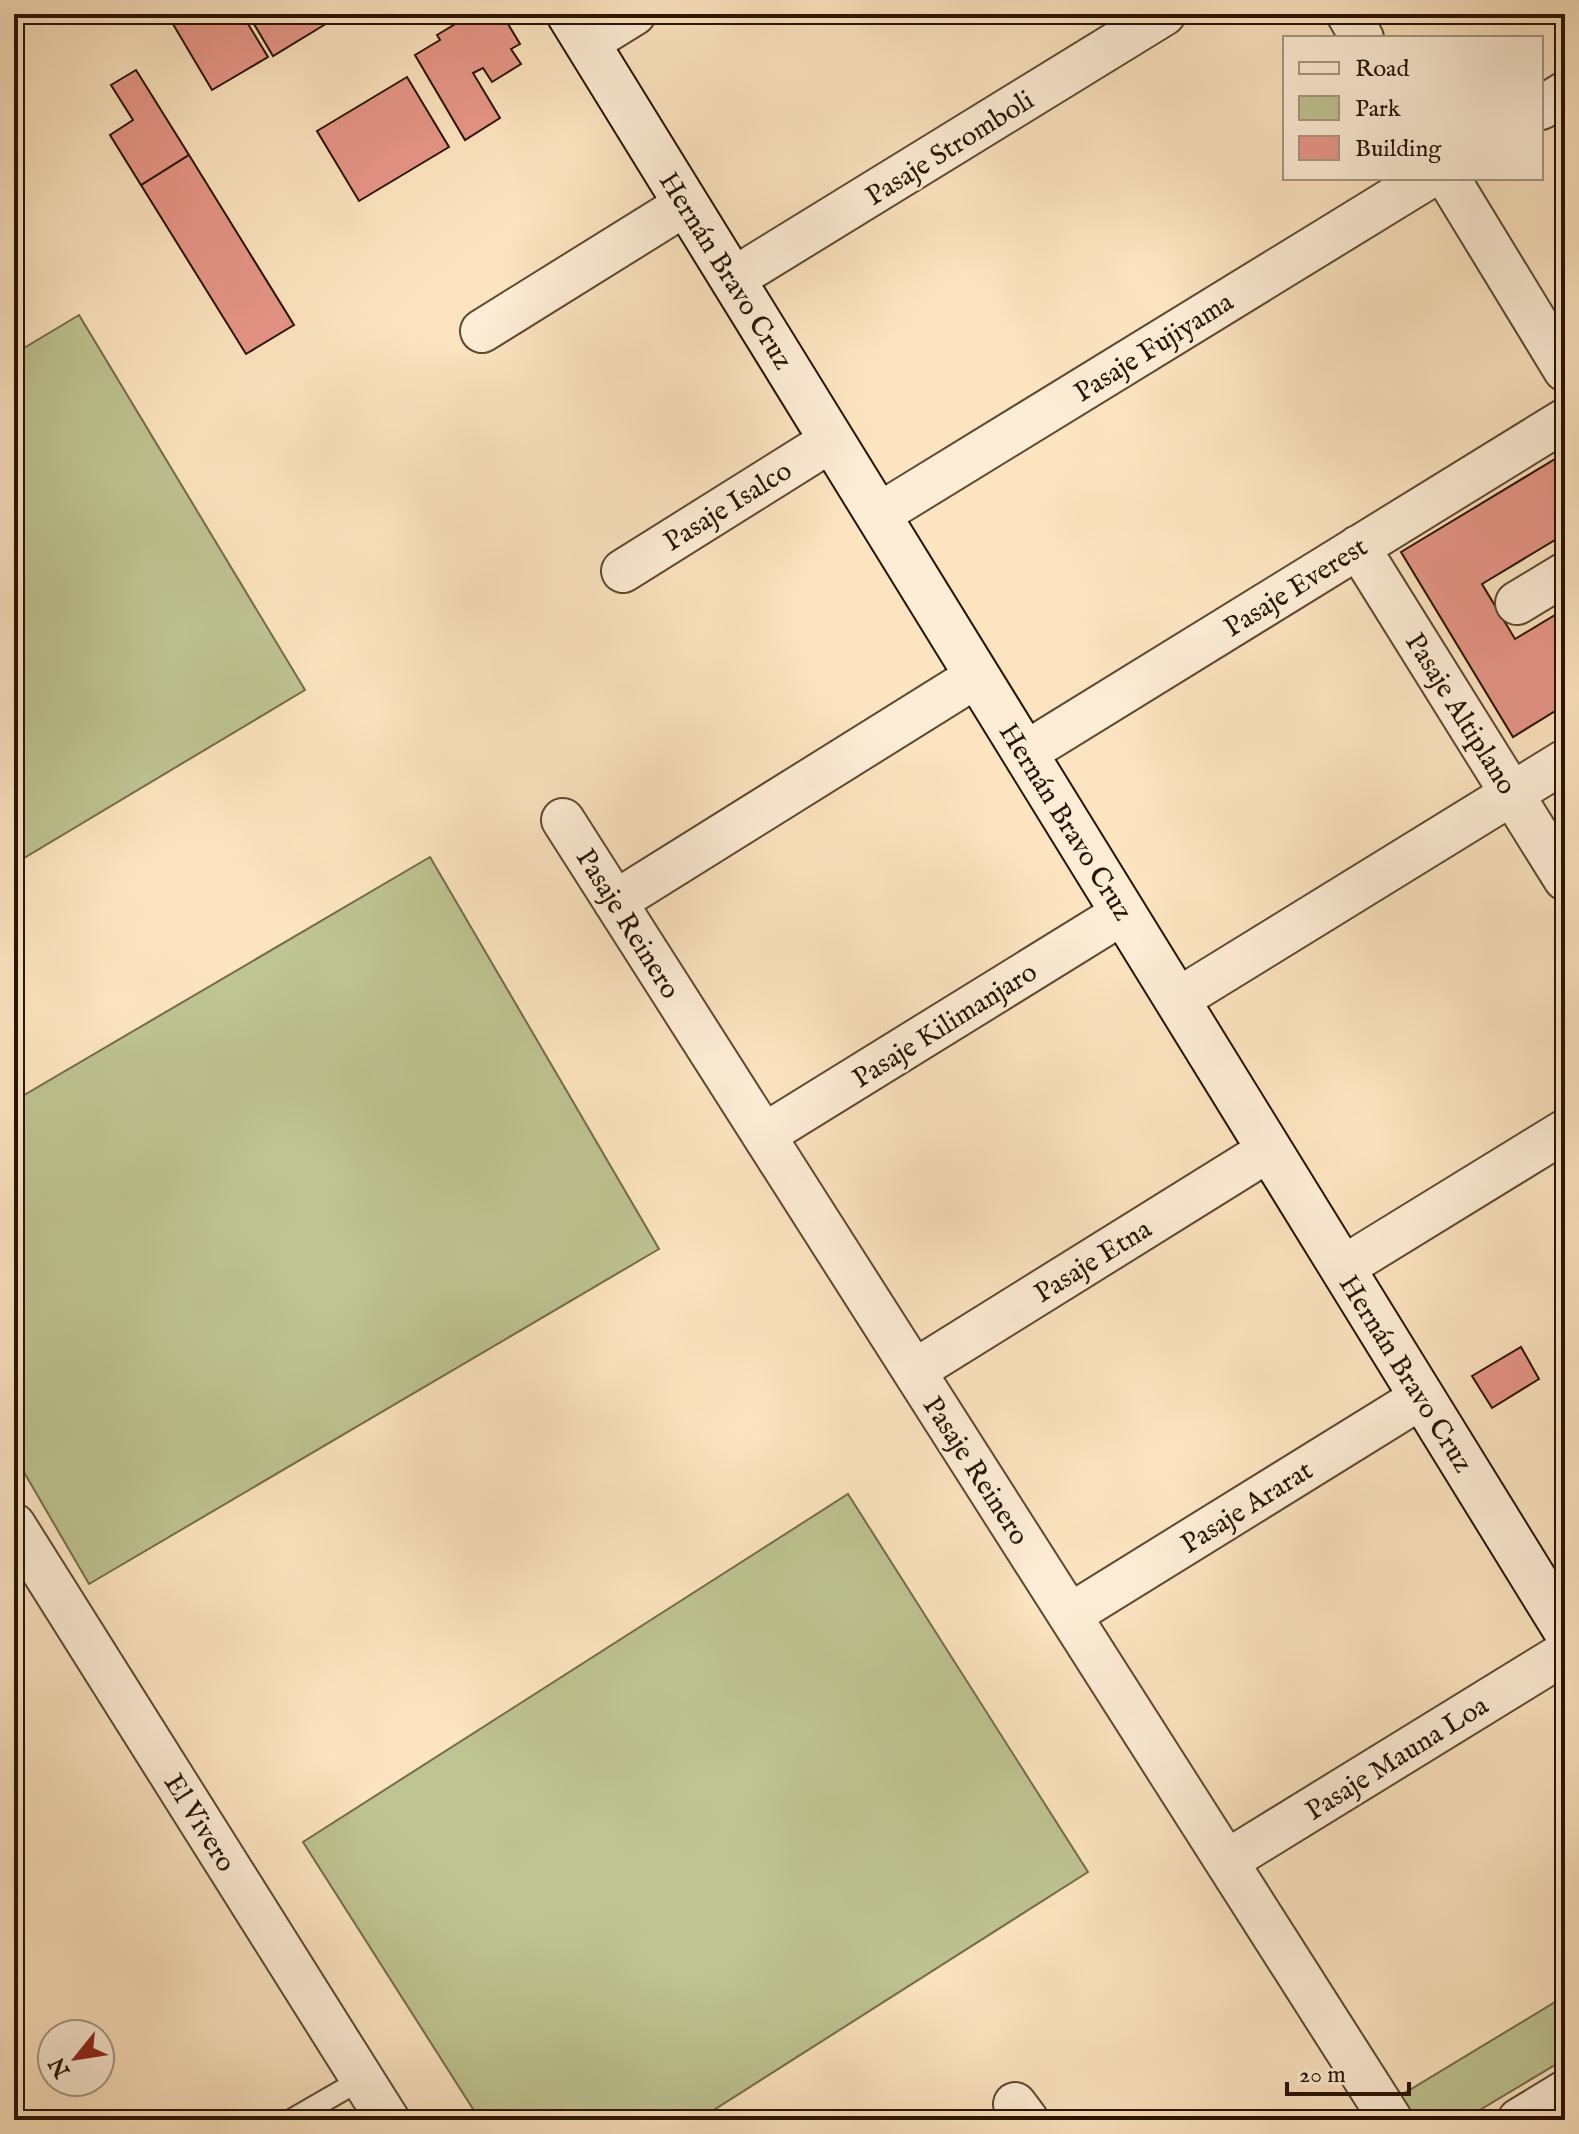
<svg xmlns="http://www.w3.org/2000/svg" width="1579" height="2134" font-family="'IM FELL English',serif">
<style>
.green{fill:#bec492;stroke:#746c4a;stroke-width:2}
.building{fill:#e79688;stroke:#291401;stroke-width:2}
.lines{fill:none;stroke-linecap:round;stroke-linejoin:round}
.service-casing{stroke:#5e4831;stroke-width:24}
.minor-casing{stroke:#5e4831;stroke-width:46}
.secondary-casing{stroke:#291401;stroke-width:48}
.service{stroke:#fdedd6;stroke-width:20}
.minor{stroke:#fdedd6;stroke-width:42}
.secondary{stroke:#fdedd6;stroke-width:44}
.labels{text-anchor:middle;stroke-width:6;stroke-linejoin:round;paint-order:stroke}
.street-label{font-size:28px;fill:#291401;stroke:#fdedd6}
</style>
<rect width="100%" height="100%" fill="#fce4c0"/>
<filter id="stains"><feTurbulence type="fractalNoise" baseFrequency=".0025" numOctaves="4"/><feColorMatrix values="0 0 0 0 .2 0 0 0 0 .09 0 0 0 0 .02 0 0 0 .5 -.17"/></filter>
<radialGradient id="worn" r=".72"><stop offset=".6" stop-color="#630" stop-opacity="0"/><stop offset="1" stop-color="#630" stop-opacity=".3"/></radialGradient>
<!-- green -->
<path class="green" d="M79,315L305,690L14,864V354Z
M430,857L659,1249L89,1584L14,1455V1101Z
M848,1494L1088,1872L698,2120H480L303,1842Z
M1565,1996V2059L1463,2120H1360Z"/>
<!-- building -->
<path class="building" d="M167,14H242L268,57L212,90Z
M248,14H324L329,22L273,56Z
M472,14L474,18L480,14H502L520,44L511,49L521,64L492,82L483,68L473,73L500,118L465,140L415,55L440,40L437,35Z
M136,70L189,155L141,185L110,135L133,120L111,85Z
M407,77L449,147L359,201L317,131Z
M189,155L294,325L246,354L141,185Z
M1565,453V534L1482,584L1515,639L1565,609V705L1513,737L1401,552Z
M1521,1347L1539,1379L1492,1408L1472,1376Z"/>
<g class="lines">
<!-- service casing -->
<g class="service-casing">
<path id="service" d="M291,2120L362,2079"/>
</g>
<!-- minor casing -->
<g class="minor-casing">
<path id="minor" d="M1348,14L1362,38
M587,43L634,14
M1541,108L1565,93
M1448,178L1565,370
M733,279L1164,14
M482,331L686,204
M878,515L1427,178
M1358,547L1565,879
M623,571L832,440
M1517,603L1565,574
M1025,753L1565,420
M563,820L1391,2120
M615,902L977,676
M1177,1000L1565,761
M764,1135L1123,913
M1342,1268L1565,1131
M914,1371L1269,1150
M14,1525L388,2120
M1070,1615L1422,1397
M1227,1861L1565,1653
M1015,2104L1027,2120
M1519,2120L1565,2092"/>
</g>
<!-- secondary casing -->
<g class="secondary-casing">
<path id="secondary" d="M569,14L1565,1629"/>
</g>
<!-- service -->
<use href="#service" class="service"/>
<!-- minor -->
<use href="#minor" class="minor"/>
<!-- secondary -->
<use href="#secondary" class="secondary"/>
</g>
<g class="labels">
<!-- street labels -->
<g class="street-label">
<text transform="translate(949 147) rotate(-32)" y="10">Pasaje Stromboli</text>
<text transform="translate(727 270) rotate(58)" y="10">Hernán Bravo Cruz</text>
<text transform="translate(1153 346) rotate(-32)" y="10">Pasaje Fujiyama</text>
<text transform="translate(727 505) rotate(-32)" y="10">Pasaje Isalco</text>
<text transform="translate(1295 586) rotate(-32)" y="10">Pasaje Everest</text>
<text transform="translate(1462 713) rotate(58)" y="10">Pasaje Altiplano</text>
<text transform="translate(1067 821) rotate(58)" y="10">Hernán Bravo Cruz</text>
<text transform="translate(629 923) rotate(58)" y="10">Pasaje Reinero</text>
<text transform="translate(944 1024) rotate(-32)" y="10">Pasaje Kilimanjaro</text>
<text transform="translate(1092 1260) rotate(-32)" y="10">Pasaje Etna</text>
<text transform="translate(1407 1373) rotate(58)" y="10">Hernán Bravo Cruz</text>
<text transform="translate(977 1470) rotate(57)" y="10">Pasaje Reinero</text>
<text transform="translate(1246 1506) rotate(-32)" y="10">Pasaje Ararat</text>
<text transform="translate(1396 1757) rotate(-32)" y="10">Pasaje Mauna Loa</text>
<text transform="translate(201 1822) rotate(58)" y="10">El Vivero</text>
</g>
</g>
<!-- margin -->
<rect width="1579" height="2134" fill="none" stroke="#fce4c0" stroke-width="48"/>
<rect x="16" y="16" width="1547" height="2102" fill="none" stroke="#291401" stroke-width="4"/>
<rect x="24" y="24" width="1531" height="2086" fill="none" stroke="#291401" stroke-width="2"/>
<!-- legend -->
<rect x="1283" y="36" width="260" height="144" fill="#fdedd6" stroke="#a89681" stroke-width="2"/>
<rect x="1299" y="62" width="40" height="12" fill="#fdedd6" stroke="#a89681" stroke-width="2"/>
<text x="1355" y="76" font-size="24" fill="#291401">Road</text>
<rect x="1299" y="96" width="40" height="24" fill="#bec492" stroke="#a89681" stroke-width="2"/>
<text x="1355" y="116" font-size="24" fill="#291401">Park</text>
<rect x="1299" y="136" width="40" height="24" fill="#e79688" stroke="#a89681" stroke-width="2"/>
<text x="1355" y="156" font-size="24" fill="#291401">Building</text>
<!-- north arrow -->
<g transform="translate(76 2058) rotate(240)"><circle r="38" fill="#fdedd6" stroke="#a89681" stroke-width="2"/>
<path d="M0-6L14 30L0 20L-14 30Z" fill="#8f2418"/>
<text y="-12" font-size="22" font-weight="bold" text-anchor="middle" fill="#291401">N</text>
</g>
<!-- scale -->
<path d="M1287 2082v12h122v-12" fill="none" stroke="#291401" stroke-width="4"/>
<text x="1299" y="2082" font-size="24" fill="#291401" stroke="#fdedd6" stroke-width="6" paint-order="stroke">20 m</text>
<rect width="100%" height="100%" filter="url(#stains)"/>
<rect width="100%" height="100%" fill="url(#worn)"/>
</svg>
